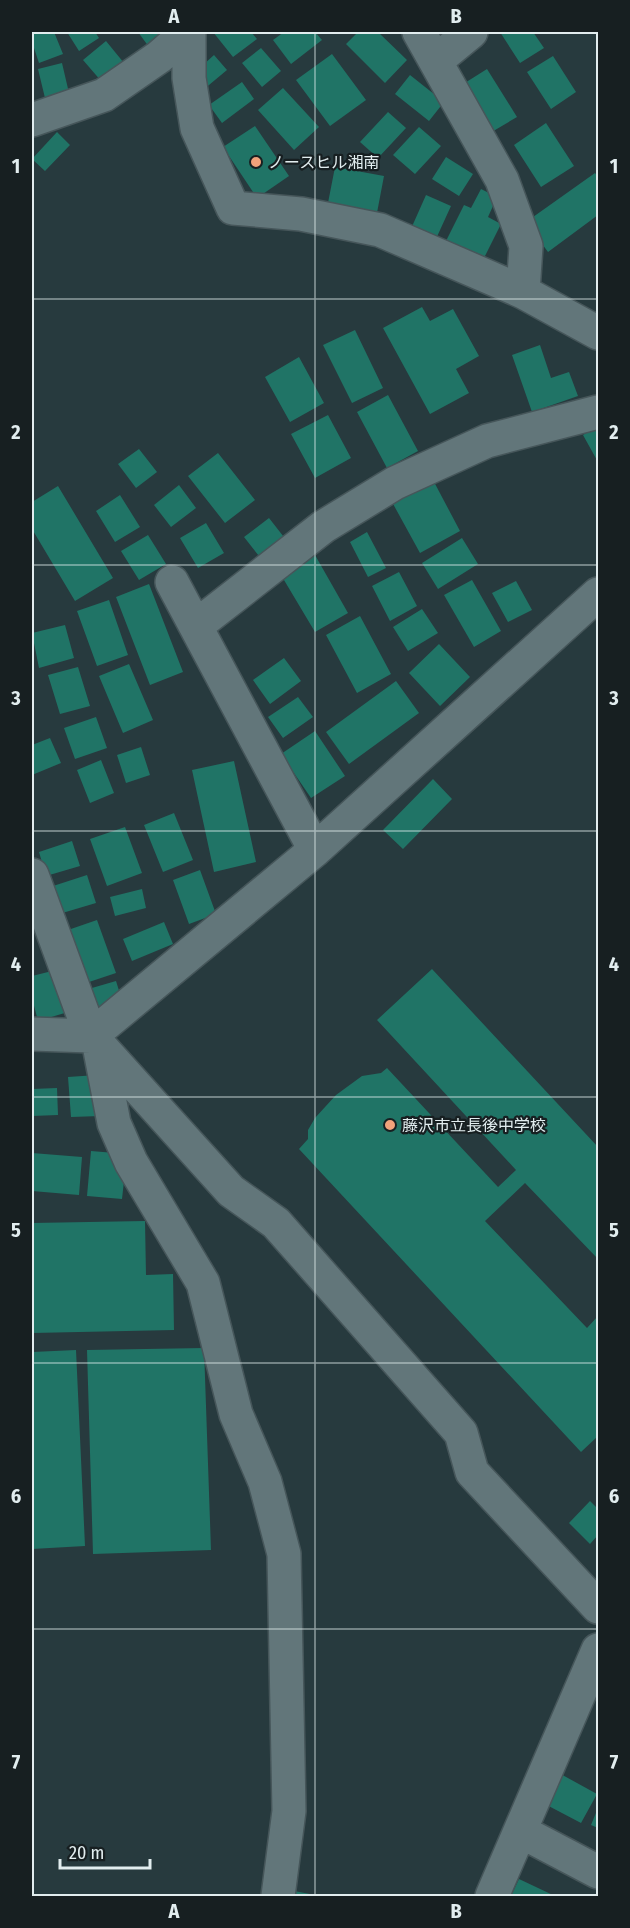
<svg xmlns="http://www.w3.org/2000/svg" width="630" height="1928" font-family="'Fira Sans Condensed','Noto Sans JP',sans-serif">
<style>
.building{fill:#207466}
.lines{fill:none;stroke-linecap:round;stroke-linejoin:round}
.minor-casing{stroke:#46565a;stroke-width:36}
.minor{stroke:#62767a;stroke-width:33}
.grid{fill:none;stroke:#e2edef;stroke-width:1.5;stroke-opacity:0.55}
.poi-dot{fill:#f1a27b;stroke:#171f21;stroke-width:2}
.labels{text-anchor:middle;stroke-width:4.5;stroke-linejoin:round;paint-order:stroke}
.poi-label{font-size:16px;fill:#e2edef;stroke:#171f21;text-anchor:start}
.neatline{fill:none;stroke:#e2edef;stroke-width:2}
.grid-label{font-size:20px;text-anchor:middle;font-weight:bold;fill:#e2edef}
</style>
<rect width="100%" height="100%" fill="#273a3e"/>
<!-- building -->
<path class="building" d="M32,32H54L63,54L39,63L32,42Z
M67,32H95L99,38L79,51Z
M138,32H171L149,47Z
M213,32H251L257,39L233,57Z
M284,32H315L322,40L291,64L273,40Z
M358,32H378L407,60L385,83L346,44Z
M500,32H533L544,48L520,63Z
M106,41L124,63L102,82L83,60Z
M261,48L281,71L262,87L242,63Z
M332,54L366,100L330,126L296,80Z
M214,55L227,70L203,90L191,76Z
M553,56L576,92L551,109L527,72Z
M62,63L69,93L45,98L38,69Z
M487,69L517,117L490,133L460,86Z
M410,75L444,102L429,121L395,94Z
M242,82L254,99L222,123L209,105Z
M283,88L319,127L294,150L258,110Z
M388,112L406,128L378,158L360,142Z
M546,123L574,166L541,187L514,145Z
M255,126L289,176L257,198L223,147Z
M419,127L441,146L415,174L393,155Z
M57,132L70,145L45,171L32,159Z
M446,157L473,174L459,196L432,179Z
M335,167L384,176L376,218L327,208Z
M595,173L598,177V215L548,252L526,222Z
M481,189L497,197L488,217L501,224L481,264L444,245L464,205L471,208Z
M426,195L451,206L435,241L410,231Z
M422,307L430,321L453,309L479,356L456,369L469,393L430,414L383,328Z
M355,330L383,388L352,403L323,345Z
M540,345L551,378L569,372L578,396L532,412L512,355Z
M299,357L324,403L290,422L265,377Z
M388,395L418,451L387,468L357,412Z
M328,415L351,458L315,478L291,434Z
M598,426V462L583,435Z
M139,449L157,472L136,488L118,464Z
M218,453L255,500L225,523L188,476Z
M433,480L460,531L420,553L392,502Z
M179,485L196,508L171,527L154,505Z
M58,486L113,578L75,601L32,529V502Z
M120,495L140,527L115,542L96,511Z
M269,518L287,541L262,560L244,537Z
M206,523L224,553L198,568L180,538Z
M367,532L386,568L368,577L350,542Z
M148,535L166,564L139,580L121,551Z
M462,538L478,564L438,589L422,563Z
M315,555L348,613L315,632L281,575Z
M399,572L417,606L390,621L372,586Z
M472,580L501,631L474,647L444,595Z
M516,581L532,610L508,622L492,593Z
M149,584L183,672L150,685L116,597Z
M109,600L128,655L97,666L77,611Z
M422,609L438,633L408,651L393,627Z
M360,616L391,674L357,693L326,635Z
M65,625L74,658L39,668L32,633Z
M439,644L470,677L440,706L409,673Z
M284,658L301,681L270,704L253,680Z
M129,664L153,720L123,733L99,676Z
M78,667L90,706L60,714L48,675Z
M396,681L419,713L349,764L326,732Z
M298,697L313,717L283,738L268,717Z
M96,717L107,748L75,759L64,728Z
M315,731L345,776L311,798L281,754Z
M50,738L61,763L32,775V745Z
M141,747L150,775L126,783L117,755Z
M101,760L114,793L90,803L77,770Z
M234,761L256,862L214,872L192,770Z
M433,779L452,799L403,849L383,830Z
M174,813L193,860L163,872L144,825Z
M125,827L142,873L107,886L90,839Z
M72,841L80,866L46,876L39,852Z
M200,870L216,914L189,924L173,880Z
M87,875L96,903L59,914L50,887Z
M142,889L146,908L115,916L110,897Z
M97,920L116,973L86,983L68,930Z
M164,922L173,944L132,961L123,939Z
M432,969L598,1147V1259L525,1183L485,1221L587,1328L598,1316L596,1342L598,1344V1436L581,1452L299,1149L308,1139V1130L315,1118L336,1095L362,1076L381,1073L387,1068L498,1187L516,1170L377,1020Z
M56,970L68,1012L38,1021L32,998V976Z
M116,981L122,1000L90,1009L85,990Z
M97,1075L100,1116L71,1117L68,1077Z
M57,1088L58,1115L32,1116V1089Z
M91,1151L127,1154L122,1199L87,1196Z
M32,1153L82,1157L79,1195L32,1191Z
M145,1221L146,1275L173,1274L174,1330L32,1333V1223Z
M204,1348L211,1550L93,1554L87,1350Z
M76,1350L85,1546L32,1549V1352Z
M590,1501L598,1509V1535L590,1544L569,1523Z
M557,1772L597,1794L581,1823L541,1802Z
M598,1808V1828L591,1825Z
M519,1879L555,1896H511Z
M284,1889L310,1894V1896H282Z"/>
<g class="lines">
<!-- minor casing -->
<g class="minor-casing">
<path id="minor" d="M189,32V78L197,128L233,208L301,214L380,230L523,292L598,333
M419,32L502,180L526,246L523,292
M437,60L471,32
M32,120L104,95L159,57L188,32
M172,582L315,850
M196,626L323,527L395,483L487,441L598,412
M32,875L91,1036L231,1191L276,1223L461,1433L472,1472L598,1607
M32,1034L91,1036L315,850L598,594
M99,1045L114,1123L131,1162L203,1283L236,1414L265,1482L284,1554L289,1811L278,1896
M520,1831L598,1872
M492,1896L598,1650"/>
</g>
<!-- minor -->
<use href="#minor" class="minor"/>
</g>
<!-- grid -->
<path class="grid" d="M315,32V1896M32,299H598M32,565H598M32,831H598M32,1097H598M32,1363H598M32,1629H598"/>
<!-- markers -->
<g class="poi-dot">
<circle cx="256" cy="162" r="6"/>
<circle cx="390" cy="1125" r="6"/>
</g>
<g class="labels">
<!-- poi labels -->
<g class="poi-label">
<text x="268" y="168">ノースヒル湘南</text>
<text x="402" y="1131">藤沢市立長後中学校</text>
</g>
</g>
<!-- border -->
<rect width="630" height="1928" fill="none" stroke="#171f21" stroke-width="66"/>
<!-- scale -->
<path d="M60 1859v9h90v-9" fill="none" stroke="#e2edef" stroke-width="3"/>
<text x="69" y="1859" font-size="18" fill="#e2edef" stroke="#171f21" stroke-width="4.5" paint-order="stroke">20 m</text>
<rect x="33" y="33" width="564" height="1862" class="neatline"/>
<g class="grid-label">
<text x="174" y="23">A</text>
<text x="456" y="23">B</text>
<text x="16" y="173">1</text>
<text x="614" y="173">1</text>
<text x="16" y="439">2</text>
<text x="614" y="439">2</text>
<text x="16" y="705">3</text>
<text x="614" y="705">3</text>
<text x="16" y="971">4</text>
<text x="614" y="971">4</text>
<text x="16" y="1237">5</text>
<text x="614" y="1237">5</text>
<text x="16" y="1503">6</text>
<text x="614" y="1503">6</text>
<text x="16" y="1769">7</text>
<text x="614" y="1769">7</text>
<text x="174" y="1918">A</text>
<text x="456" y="1918">B</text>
</g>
</svg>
